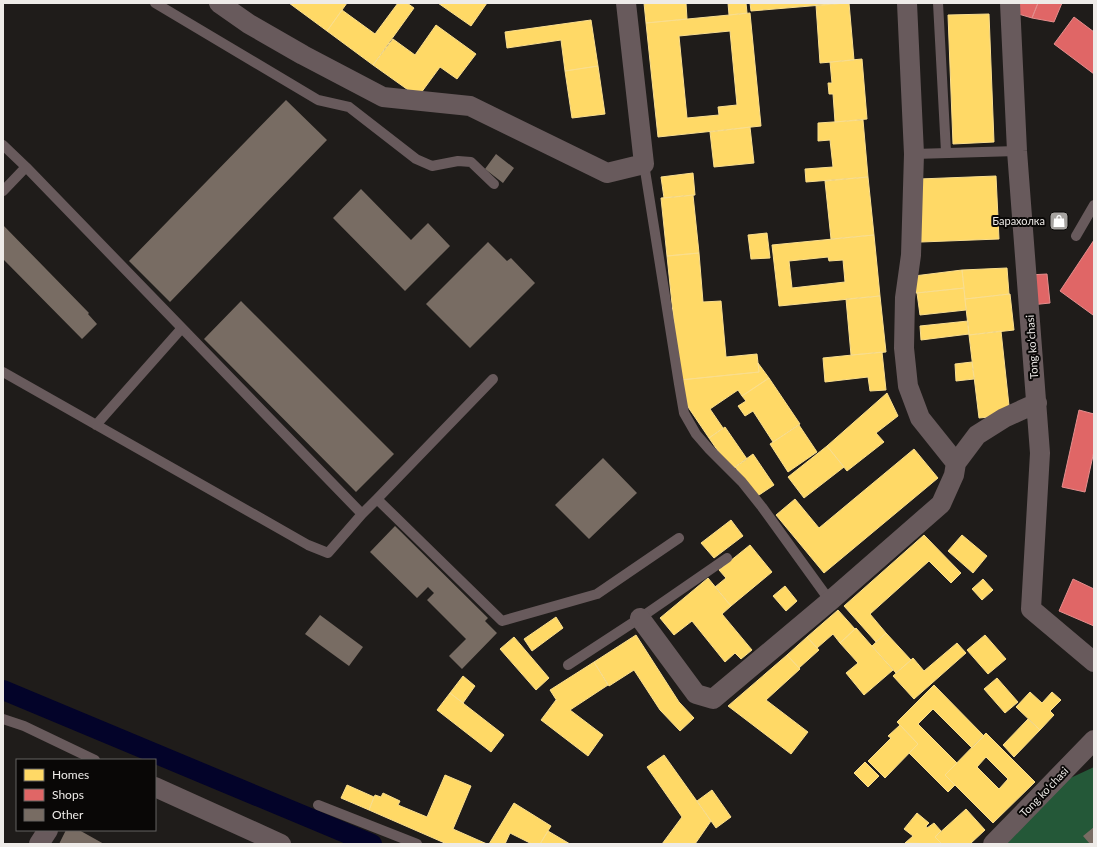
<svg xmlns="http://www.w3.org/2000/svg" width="1097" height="847" font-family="Lato,sans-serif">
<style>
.forest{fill:#245838}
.homes{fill:#ffd966;stroke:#fade8d;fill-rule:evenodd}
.shops{fill:#e06666;stroke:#e48e8d}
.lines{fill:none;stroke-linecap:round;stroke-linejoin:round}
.canal{stroke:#030329;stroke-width:20}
.building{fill:#786c63}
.lane{stroke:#685a5c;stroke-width:10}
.street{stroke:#685a5c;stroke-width:20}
.labels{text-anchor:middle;stroke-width:4;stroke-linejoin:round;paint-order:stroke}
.poi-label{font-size:11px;fill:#eeebe8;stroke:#090706;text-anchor:end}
.street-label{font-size:11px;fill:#eeebe8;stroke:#090706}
</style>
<rect width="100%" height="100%" fill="#1f1c1a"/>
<!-- forest -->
<path class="forest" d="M1094,767V844H1000L1064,781Z"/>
<!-- homes -->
<path class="homes" d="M289,3H347L327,31Z
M398,3H407L414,8L373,65L327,31L342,10L375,34Z
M438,3H487L471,26Z
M644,3H686L687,19L646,23Z
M728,3H746L747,13L729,15Z
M750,3H846L751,11Z
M849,3L854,60L820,63L816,5Z
M750,13L761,126L658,137L646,23ZM730,31L737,105L718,107L719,115L687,118L679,36Z
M989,14L994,142L953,144L948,15Z
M591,20L598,66L565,71L561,40L507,48L505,32Z
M436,25L476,54L457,79L440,67L418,97L373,65L393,39L415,55Z
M862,59L867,119L835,122L833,94H829L828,83H832L830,62Z
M598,66L605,114L572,118L565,71Z
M863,120L868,177L806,182L805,169L833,167L830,140L818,141V123Z
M750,127L754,163L714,167L710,132Z
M693,173L695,195L664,198L661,177Z
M996,176L999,239L921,242L919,179Z
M868,177L874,235L831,239L825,181Z
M693,195L699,253L667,256L661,198Z
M767,233L770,258L751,259L748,235Z
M874,235L880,296L779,306L772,245ZM828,257L829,261L843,260L845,282L792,288L789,261Z
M699,253L703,302L721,301L726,357L757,354L759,372L680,380L667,256Z
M1007,268L1009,294L965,299L962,270Z
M962,270L964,288L916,293L914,276Z
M964,288L966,310L920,315L917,293Z
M1010,294L1014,330L969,335L965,299Z
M880,296L886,352L851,355L846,299Z
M968,321L969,334L921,340L920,326Z
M1001,331L1010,415L979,418L969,335Z
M882,352L886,390L870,391L868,377L825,382L823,358Z
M972,362L974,379L956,381L955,364Z
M758,363L769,378L742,396L738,390L710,409L723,428L709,438L686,404L680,380L759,372Z
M769,378L800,424L773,442L753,411L745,416L738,406L746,401L742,396Z
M887,393L898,416L876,433L884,442L847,471L827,446Z
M799,425L817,452L788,472L770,444Z
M725,427L747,459L731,470L709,438Z
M827,446L844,467L804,498L788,477Z
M914,449L938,478L824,573L776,515L795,499L819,528Z
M753,454L774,485L756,497L735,467Z
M731,520L743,536L714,558L701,543Z
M924,535L961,573L951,583L929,561L870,614L886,633L876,642L844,606Z
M962,535L987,556L973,573L948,551Z
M750,545L772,572L731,606L715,587L726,578L719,570Z
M708,578L731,606L722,614L752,650L741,659L735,653L725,662L692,621L674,635L660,618Z
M983,579L993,590L982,600L972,589Z
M785,586L797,601L786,611L773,596Z
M838,610L855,629L840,643L833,634L817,648L807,637Z
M556,617L563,628L532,651L524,639Z
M856,628L893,670L864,695L846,673L858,663L840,643Z
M886,633L911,660L896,673L872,646Z
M636,635L679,702L694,718L680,731L660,710L634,670L609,686L594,662Z
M985,635L1006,659L988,674L967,650Z
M514,637L549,678L536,690L500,649Z
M807,637L819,650L799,668L787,655Z
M957,643L966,653L914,699L893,676L913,658L924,671Z
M787,655L800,669L766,700L808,732L791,754L728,706Z
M594,662L608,685L570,710L603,735L588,756L541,720L556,700L557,701L550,690Z
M463,676L475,686L463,703L450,693Z
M997,678L1018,702L1005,713L984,689Z
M934,685L984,736L972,748L933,709L918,724L957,763L945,775L955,785L948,792L909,753L918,744L897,722Z
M1030,692L1042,703L1052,692L1061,700L1050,711L1054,715L1040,730L1016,707Z
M450,693L504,735L491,752L437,710Z
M1028,719L1040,730L1014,757L1003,745Z
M900,725L918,744L885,778L868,761L891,738L888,736Z
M986,733L1035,782L993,823L945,775ZM986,757L1008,779L999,789L977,767Z
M664,755L711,821L695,844H662L682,817L647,767Z
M865,762L879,776L868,787L854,773Z
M445,775L471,786L453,829L487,844H447L369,810L375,795L381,797L383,793L400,801L398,805L427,817Z
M347,785L374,797L369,810L341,798Z
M712,790L731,817L716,828L697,801Z
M514,803L551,826L540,844H532L510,833L505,844H489Z
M966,809L985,830L970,844H942L935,837Z
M917,813L929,823L926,826L927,828L934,823L941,831L935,837L942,844L905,843L913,836L904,829Z
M548,831L570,844H540Z"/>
<!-- shops -->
<path class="shops" d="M1014,3H1038L1032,18L1015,13Z
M1038,3H1062L1054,22L1032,18Z
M1074,17L1094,32V74L1054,44Z
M1094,240V313L1093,315L1060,291Z
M1047,274L1050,303L1031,305L1028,275Z
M1079,410L1094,414V451L1085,492L1062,487Z
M1073,579L1094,589V626L1059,611Z"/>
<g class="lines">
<!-- canal -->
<path class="canal" d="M3,690L372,844"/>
</g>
<!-- building -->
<path class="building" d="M286,100L327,140L170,302L129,261Z
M496,154L514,168L503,183L485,169Z
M361,189L411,240L428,223L450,246L405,291L333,218Z
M3,225L89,313L88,314L97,324L82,339L3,259Z
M488,242L507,261L511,258L535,283L470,348L426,304Z
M241,301L394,454L356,492L204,339Z
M603,458L637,493L589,539L555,505Z
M395,526L488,618L485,621L497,633L462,669L449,656L466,639L427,600L434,593L428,587L417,598L370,552Z
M320,615L363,647L349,666L305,634Z
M1094,827V844H1090L1083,836Z
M66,830H79L104,844H59Z"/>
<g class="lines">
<!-- lane -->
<path class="lane" d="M155,3L318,100L349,107L416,159L432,166L458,161L471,162L494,184
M938,3L946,152
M3,145L26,167L362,514L377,499L502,621L597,594L679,538
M914,154L1017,151
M644,164L679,384L684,413L696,434L709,449L742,482L762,507L830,601
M3,191L26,167
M1076,236L1094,205
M3,372L308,545L328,553L362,514
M96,425L182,328
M377,499L493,379
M568,665L640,618L727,558
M3,719L24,726L95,760
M318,805L417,844"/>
<!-- street -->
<path class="street" d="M219,3L249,24L303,55L383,97L470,106L607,173L644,164L626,3
M1010,3L1017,151L1040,453L1031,609L1094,662
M956,463L977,435L1004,418L1037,403
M640,618L696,694L713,699L830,601L941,504L954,475L956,463L920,418L908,386L904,348L905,298L911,255L914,154L907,3
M155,787L281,844
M39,844L48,830
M993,844L1094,740"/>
</g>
<!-- icons -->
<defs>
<g id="shop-square" transform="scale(1)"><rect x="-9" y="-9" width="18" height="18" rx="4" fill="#a6a3a0" stroke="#090706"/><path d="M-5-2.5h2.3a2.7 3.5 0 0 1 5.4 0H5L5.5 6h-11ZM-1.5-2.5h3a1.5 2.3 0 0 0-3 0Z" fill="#fff"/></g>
</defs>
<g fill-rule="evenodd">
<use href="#shop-square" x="1059" y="221"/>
</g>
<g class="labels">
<!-- poi labels -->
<g class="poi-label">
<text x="1045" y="225">Барахолка</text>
</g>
<!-- street labels -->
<g class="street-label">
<text transform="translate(1032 347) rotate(-94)" y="4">Tong koʻchasi</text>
<text transform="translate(1044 792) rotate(-46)" y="4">Tong koʻchasi</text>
</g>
</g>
<!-- border -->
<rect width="1097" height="847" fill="none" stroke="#eeebe8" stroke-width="8"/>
<!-- legend -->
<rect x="16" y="759" width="140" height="72" fill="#090706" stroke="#656260"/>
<rect x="24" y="769" width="20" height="12" fill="#ffd966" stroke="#656260"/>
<text x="52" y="779" font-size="12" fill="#eeebe8">Homes</text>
<rect x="24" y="789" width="20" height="12" fill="#e06666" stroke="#656260"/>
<text x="52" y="799" font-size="12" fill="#eeebe8">Shops</text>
<rect x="24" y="809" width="20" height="12" fill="#786c63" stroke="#656260"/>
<text x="52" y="819" font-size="12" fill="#eeebe8">Other</text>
</svg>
